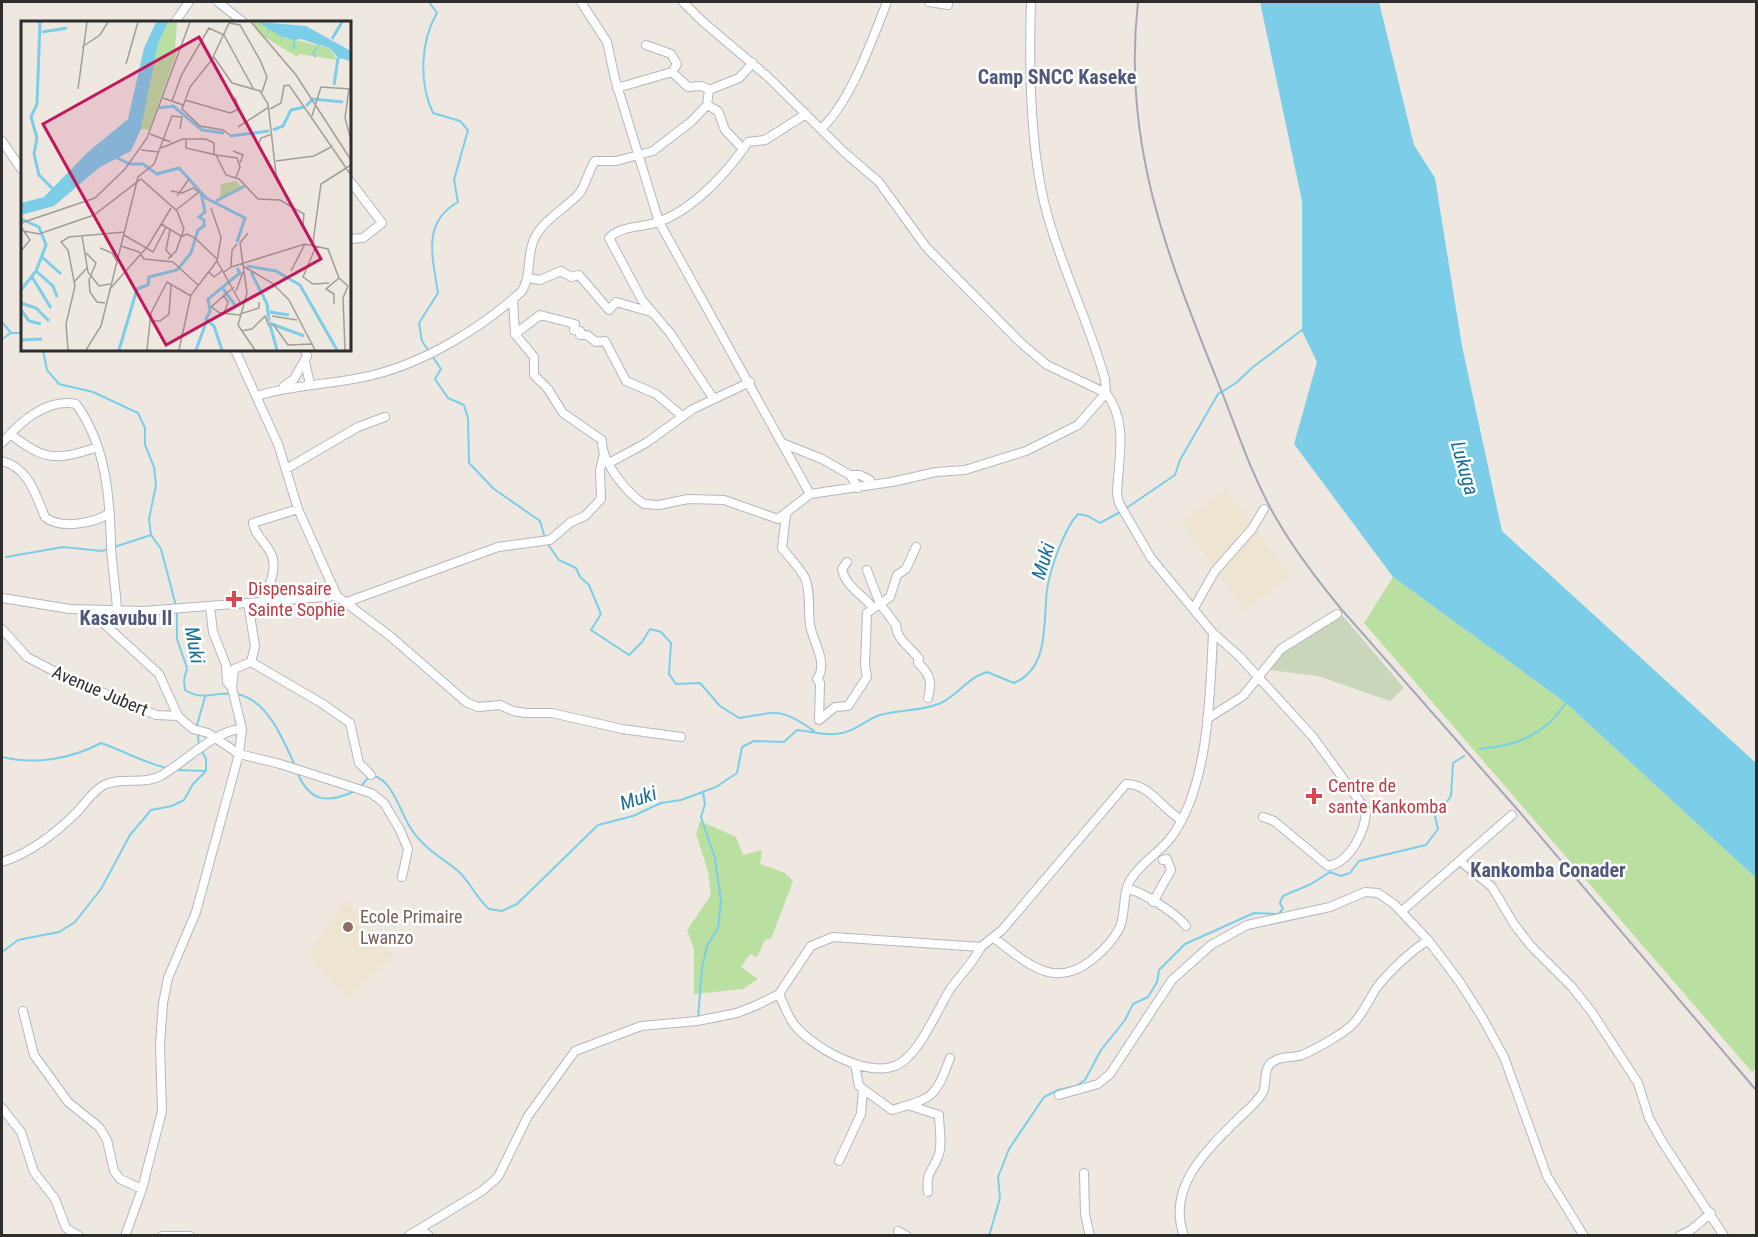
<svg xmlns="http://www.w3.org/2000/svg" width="1758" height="1237" font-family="'Roboto Condensed',sans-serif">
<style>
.education{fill:#eee4d2}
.green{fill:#b9e0a1}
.cemetery{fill:#c8d6b9}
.water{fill:#7ccee8}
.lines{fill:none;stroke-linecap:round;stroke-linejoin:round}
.stream{stroke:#7ccee8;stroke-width:2}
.street-casing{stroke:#b4b7bf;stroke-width:10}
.street{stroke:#fff;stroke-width:8}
.rail{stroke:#a4a7b6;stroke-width:2}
.health-dot{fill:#e0444e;stroke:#fff;stroke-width:2}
.education-dot{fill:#8d6e63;stroke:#fff;stroke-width:2}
.labels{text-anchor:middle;stroke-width:5;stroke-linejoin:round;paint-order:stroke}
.health-label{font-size:18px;fill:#be3a42;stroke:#fff;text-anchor:start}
.street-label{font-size:18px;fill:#2d2d2d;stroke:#fff}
.education-label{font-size:18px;fill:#785e54;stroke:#fff;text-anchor:start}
.neighbourhood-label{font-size:20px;font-weight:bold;fill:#50597c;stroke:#fff}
.water-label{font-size:20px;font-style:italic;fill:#176f98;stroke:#fff}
.inset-river{fill:none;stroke:#7ccee8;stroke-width:3}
.inset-road{fill:none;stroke:#a19d99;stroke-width:1.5}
.view{fill:#c2185b;fill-opacity:0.15;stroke:#c2185b;stroke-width:3}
.inset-edge{fill:none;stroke:#2d2d2d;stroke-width:3}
</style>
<rect width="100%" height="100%" fill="#eee8e1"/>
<!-- education -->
<path class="education" d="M1226,489L1290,576L1245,610L1181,523Z
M345,900L394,955L347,998L308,954Z"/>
<!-- green -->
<path class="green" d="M1393,577L1566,703L1756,878V1068L1752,1072L1364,623Z
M700,821L736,837L743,855L762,850L760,864L785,873L793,881L771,939L765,940L757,957L750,954L741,967L758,979L743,989L694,994V949L687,930L711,895L708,871L696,834Z"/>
<!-- cemetery -->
<path class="cemetery" d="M1342,615L1404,688L1390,701L1318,676L1269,670L1287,648Z"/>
<!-- water -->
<path class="water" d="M1260,2H1379L1414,145L1435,178L1462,346L1502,531L1756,763V878L1566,703L1393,577L1294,444L1317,362L1302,331V201Z"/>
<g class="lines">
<!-- stream -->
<path class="stream" d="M429,2L437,13C420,42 419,83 433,113L460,121L468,130L454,180L458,202C421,223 433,258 438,293L419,323L422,341L441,369L435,379L448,398L464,405L468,418L469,463L494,489L540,521L545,538
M2,322L11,333
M2,339L11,333H22
M43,350L47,370L59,384L93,392L138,413L145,428V445L154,467L156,485L149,519L151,535L161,549L176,606
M1125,509L1175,475L1180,460L1218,394L1236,383L1253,367L1302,330
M547,543L559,560L576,568L580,577L589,585L601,614L591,630L629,655L642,642L650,629L661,632L671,643L669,674L676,684L700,683L720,706L739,718C778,712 780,707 814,731
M6,557L63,547L102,551L151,535
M177,611V639L187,668L184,680L185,690C202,701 213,692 231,694
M237,694C268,700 284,741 295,766
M199,746L197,725L205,697
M1480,749C1519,745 1544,735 1566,703
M2,757C35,765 71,759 101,743C124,751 144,763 167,768
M176,770L206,771
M297,772C310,803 328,804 357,790
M374,776C393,781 400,812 410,827C422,847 439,856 457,870C470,881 476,898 489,909L502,911L517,904L598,825L633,816L661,803L681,800L716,787L737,773L742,747L754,741L784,742L797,730C809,731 823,735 835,734C851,734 863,722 877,716C898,709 921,712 941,703C959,694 967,678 987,672L1014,683C1050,668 1043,622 1047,590C1050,569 1064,529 1078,514L1088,516L1100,523L1120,512
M361,786L369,777
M2,952L18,940L59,932L75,922L101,889L130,835L151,810L172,806L184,800L193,784L206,771V759L202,751
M698,1018L702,968L707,946L718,928L721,902L715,858L701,817L705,804L703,792
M989,1236L1000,1198L998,1177L1009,1149L1044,1097L1058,1090L1076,1086L1085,1080L1101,1050L1125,1020L1133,1004L1148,997L1157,982L1159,970L1185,944L1254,913L1278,914L1283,909L1280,903L1283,896L1311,884L1330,872L1341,876L1350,873L1359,861L1426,845L1438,829L1433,808L1437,804L1446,803L1451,796L1453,763L1464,756"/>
<!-- street casing -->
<g class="street-casing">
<path id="street" d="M218,2L243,22
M581,2L607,42L615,79L659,222L810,494
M683,2L702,21L768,77L844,152L879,182L926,247L1021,343L1047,365L1106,393C1129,423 1118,459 1117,494L1119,503L1151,558L1213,633L1239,656L1313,737L1366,810C1366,830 1350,863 1328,866L1274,821L1263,817
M929,2L948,5
M175,22L189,2
M672,72L688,87L702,86L709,90
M617,88L672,72L677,64L671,54L646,45
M707,105L718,111L725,130L743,149
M821,129C851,101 872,40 887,2
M2,141L22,170
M350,181L382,223L363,238L350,239
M528,278L540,280L561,271L571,277L579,275L609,310L616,302L651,312
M513,299L515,334L534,357V375L548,389L563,413L602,440C601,462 627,493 644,504L659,505L688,499L724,500L778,519L810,494L892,482L936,472L965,470L1026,451L1078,425L1106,393L1105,379C1088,319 1059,263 1044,202C1030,142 1029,63 1031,2
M515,334L540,315L575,324L574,330L580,331V335H587L596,342L605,341L626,381L656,394L682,416
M235,350L278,444L298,509L337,596
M305,362L310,384
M284,386L294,379L307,356L305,350
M257,396C295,384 334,385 373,375C426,362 483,327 522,291C532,275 526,255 535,237C544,220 565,208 578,195C586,186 588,171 595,161H616L653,151L692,121L707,105L709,90L739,78L753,63
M713,398L670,333L642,300L609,238C622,225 642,228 658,222C693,210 728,172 748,142L765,140L806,114
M10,434C46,461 55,461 98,447
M2,443C20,422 46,398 76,404C106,445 110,497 111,546C112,567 116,589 117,610
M782,443L822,459L850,475
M2,461C29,468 35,494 45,517C61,530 94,523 110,513
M609,463L646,443L693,409L750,382
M286,469L358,427L385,417
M858,488L850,475H860L870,480L871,485
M786,514L782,548C789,557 800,568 805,578C811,591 808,611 810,625C812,640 829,663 817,679L820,683L819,720L835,707L848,706L867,677L865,665L867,613L890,597L897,575L906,569L916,547
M847,562L842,569C846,588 863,594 873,608
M867,570L880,604L896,625C896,640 912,648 919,659L918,663C931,675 932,682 928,698
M2,598L70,609L144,611L337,596L390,636L466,702L478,707L500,705L513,711L526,713H552L622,729L681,737
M264,602C269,584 281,564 267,547C261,538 255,534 253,523L298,509
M347,602L498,547L550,540L571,522L585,516L601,499L600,470L604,454
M248,603L255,646L251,662L323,704L350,723L359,763L371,775
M210,607L213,632L226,665L227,682L232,688
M1194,608L1215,571L1252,529L1264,509
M89,610L159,674L178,716
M2,629L27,657L65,677L156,715L178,716L193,729L208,733L239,754L280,764L371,793L384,803L400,830L408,849L402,877
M1207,719L1243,696L1281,649L1337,614
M1460,861L1492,887L1514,924L1530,945L1572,987L1591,1011L1638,1083L1649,1118L1663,1143L1724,1236
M2,862C31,853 56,833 78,811C85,803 94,790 104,785C123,776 144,786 162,775C185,762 215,730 242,729
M1127,889C1142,891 1177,914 1186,926
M1153,902L1171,870L1167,859L1163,860
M1402,911L1512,815
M994,938C1027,963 1054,991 1093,959C1103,951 1114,939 1120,927C1126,912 1122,892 1131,879C1142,861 1160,853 1172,836C1209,785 1210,695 1213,633
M779,994C783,1003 787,1014 793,1023C811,1047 865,1077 895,1066C919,1057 937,1009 951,988C960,975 974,962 981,947
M23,1011L34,1055L68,1102L99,1127L107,1140L114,1171L120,1179L142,1189
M855,1065L859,1086L892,1110C932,1098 935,1099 950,1058
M1059,1095L1098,1084L1110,1074L1172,980L1211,945L1247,925L1330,907L1365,892L1378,893L1394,904L1428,940L1459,981L1482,1017L1504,1057L1547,1176L1584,1236
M911,1106L939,1115C939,1127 943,1145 938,1157C931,1174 926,1171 928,1192
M2,1108L21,1132L34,1172L55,1199L66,1228L79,1236
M839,1161L861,1114L863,1089
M1084,1173L1085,1214L1090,1236
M420,1229L429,1236
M898,1231L907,1236
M125,1236L142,1189L162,1111L160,1045L163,1003L168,978L196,912L239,754L242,729L232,688L234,669L251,662
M162,1236H190
M408,1236L482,1191L498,1177L528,1116L575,1051L641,1026L697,1021L737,1013L757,1005L779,994L811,946L833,937L981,947L1002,930L1126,784C1150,784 1161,808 1180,819
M1184,1236C1166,1187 1207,1150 1238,1119C1246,1111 1258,1102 1263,1092C1268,1081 1261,1067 1276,1060C1284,1056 1294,1058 1302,1055C1316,1049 1343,1034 1353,1024C1365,1012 1370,995 1381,982C1395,966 1410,952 1428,940
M1679,1236L1691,1230L1711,1213"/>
</g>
<!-- street -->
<use href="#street" class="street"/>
<!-- rail -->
<path class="rail" d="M1138,2C1122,141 1166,253 1217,380C1236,426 1251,475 1276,518C1295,551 1318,581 1342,610L1517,809L1756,1090"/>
</g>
<!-- markers -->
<g class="health-dot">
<path d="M231 590h6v6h6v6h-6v6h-6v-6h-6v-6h6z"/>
<path d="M1311 787h6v6h6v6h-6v6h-6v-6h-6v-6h6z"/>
</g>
<circle class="education-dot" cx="348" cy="927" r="6"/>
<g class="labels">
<!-- health labels -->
<g class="health-label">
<text x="248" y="595">Dispensaire<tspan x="248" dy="21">Sainte Sophie</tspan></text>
<text x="1328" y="792">Centre de<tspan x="1328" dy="21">sante Kankomba</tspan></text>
</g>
<!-- street labels -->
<g class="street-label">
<text transform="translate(100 691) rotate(23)" y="6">Avenue Jubert</text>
</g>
<!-- education labels -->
<g class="education-label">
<text x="360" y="923">Ecole Primaire<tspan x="360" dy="21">Lwanzo</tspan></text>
</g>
<!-- neighbourhood labels -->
<g class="neighbourhood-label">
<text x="1057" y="84">Camp SNCC Kaseke</text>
<text x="126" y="625">Kasavubu II</text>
<text x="1548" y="877">Kankomba Conader</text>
</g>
<!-- water labels -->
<g class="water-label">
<text transform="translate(1465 468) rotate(74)" y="7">Lukuga</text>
<text transform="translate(1043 561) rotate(-73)" y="7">Muki</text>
<text transform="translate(195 645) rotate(80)" y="7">Muki</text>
<text transform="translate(638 798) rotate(-18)" y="7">Muki</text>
</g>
</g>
<!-- overview -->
<g transform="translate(21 21)">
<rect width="330" height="330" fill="#eee8e1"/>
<path d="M147,1H156L154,27L157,28L128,109L120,108L137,23ZM231,1H238L262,16L309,27L316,39L278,33L276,36L239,13ZM215,160L221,167L199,178L200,163Z" fill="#b9e0a1"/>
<path d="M135,1H147L137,23L120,108L110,130L79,146L33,185L0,194V182L23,176L67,131L107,98L123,27ZM238,1L285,5L330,30V40L317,37L309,27L299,24L293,32L295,34V38L291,32L298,24L280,18L274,19V27L271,29L273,19L262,16L259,22L261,16L249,9L246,14L248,9Z" fill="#7ccee8"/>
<path class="inset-river" d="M19,1L16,83L10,96L16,117L13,133L18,154L33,169M21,11L46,7M311,18L321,1M313,64L317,37M285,85L292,78L322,81M138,87L152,85L181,109L203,112M252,109L262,105L270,89L283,86M209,115L248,110M94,136L109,143H122L136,153L158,147L185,177L224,197L216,221M195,180L224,165M0,198L18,206L25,224L15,250L0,269M21,236L40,253M226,245L255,250L279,264L316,329M15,250L32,265L36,276M230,251L246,283L248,300M11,256L30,287M202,268L214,284M0,282L15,287L28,300M0,289L8,300L20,303M249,291L268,294M248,302L283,315M249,304L256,329M0,319L21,318M98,329L116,268L127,264L128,256L156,249L170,232L177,209L183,205V199L178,196L184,191L180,172M175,329L186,299M201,329L193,305L185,298L189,290L187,278L219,252L216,247"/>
<path class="inset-road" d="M230,1L275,54L330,139M208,2L219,4L239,39L246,56L241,71M61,26L79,14L87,1M192,36L208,2M105,43L117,1M57,68L66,1M328,68L324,97L330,119M142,77L162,84M164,79L209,92L218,88L214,76M151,80L161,53L188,7L203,14L232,67M249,88L260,82L263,65L268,64L330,154M291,95L300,66L330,68M217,106L248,86M129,113L150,121M209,114L202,109L179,105L161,88L169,66L193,36L211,62L239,70L247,83L255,153L270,185M165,118V127L195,134L205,154L218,158L237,178L259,179L283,193L282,204L291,222M237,125L240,117L251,113M140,127L162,118H185L193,122V133M120,129L138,131M212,130L222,134L219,142M195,134L216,137L219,146L215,156M255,140L293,135L312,125M150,170L161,172L172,167L178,171L155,189M156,175L168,158M0,202L74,177L104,148L126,117L169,1M140,203L160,215M0,206L9,219L0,230M149,209L145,229L151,236M3,210L18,213L73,194L120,158L156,190L163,208L155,230L147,238M227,212L219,222L226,272L217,304L234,329M103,214L132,231L145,206M61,215L67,251L78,265L89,263M160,216L166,213L174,217L196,238M292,221L300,163L330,144M100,225L118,231L123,238L152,241L177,264M295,225L282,256L292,263L308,262M79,227L91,232L96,241M65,232L75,242L68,259L69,271L76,281L84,282M196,240L220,283M222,245L251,262L268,279L294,329M210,246L284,223L307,228L318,257L327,265L322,277L324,329M270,250L284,223M188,251L193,256L202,249M203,251L210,246L211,229L216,223M53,261L66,247M213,266L190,286L199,292L219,294M88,269L127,225L150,187M215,270L222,251M202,274L207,281L203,293M313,283V273L305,268L318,257M219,293L238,287V281M251,295L276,299M129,300H139L148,293L150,264M252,303L267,324L292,323M220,310L231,308L244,295L248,305M47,329L45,303L54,265L47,229L40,221L48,216L104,211M65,329L80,305L117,156L133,143L151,95L161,96L159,108M126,329L130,292L146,261L170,275M158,329L170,274L196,240L200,216L190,187"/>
<path class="view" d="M178,16L300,238L145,324L22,103Z"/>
<rect width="330" height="330" class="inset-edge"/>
</g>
<!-- border -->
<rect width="1758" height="1237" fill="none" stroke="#2d2d2d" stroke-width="6"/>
</svg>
